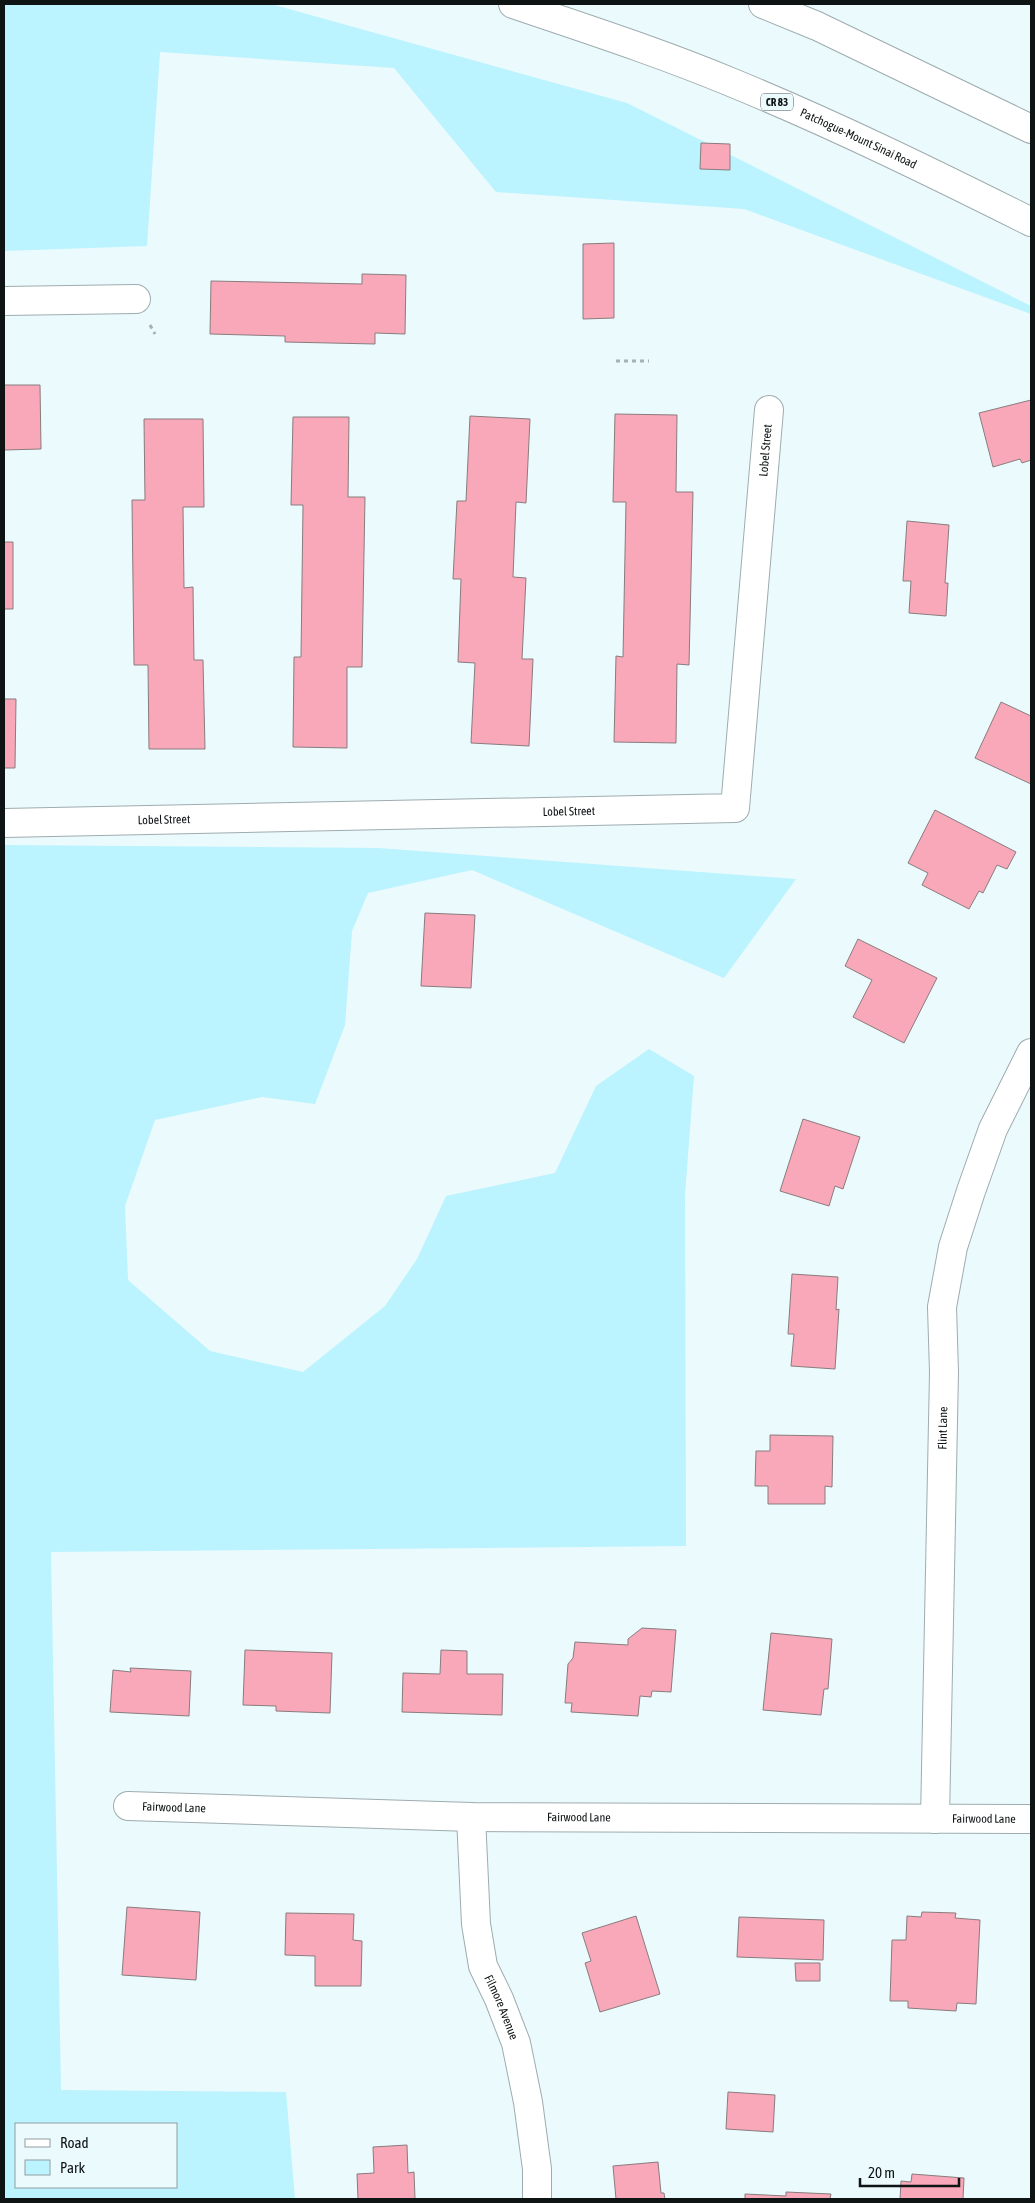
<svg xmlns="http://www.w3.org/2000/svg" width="1035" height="2203" font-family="'Asap Condensed',sans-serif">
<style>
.green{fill:#bbf3fe;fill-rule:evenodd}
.building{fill:#f8a8b8;stroke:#897c7e}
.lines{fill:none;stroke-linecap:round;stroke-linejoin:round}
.street-casing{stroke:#9eacaf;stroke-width:30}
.highway-casing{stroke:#9eacaf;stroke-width:30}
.path{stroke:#a5b1b3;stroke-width:3;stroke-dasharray:4 4;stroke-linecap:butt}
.street{stroke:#fff;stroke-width:28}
.highway{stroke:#fff;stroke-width:28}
.labels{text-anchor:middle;stroke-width:4.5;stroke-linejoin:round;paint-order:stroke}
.shield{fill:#ebfafd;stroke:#50585a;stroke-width:1}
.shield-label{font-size:11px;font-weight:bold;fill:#0e1314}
.street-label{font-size:12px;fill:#0e1314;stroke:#ebfafd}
</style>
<rect width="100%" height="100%" fill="#ebfafd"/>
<!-- green -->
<path class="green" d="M4,4H271L627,103L1031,306V314L744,209L496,192L394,68L160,52L147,246L4,251Z
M4,845L378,848L796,879L724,978L472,870L368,893L352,931L345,1025L315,1104L262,1097L155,1120L125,1206L128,1280L210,1351L303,1372L385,1306L417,1259L446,1196L555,1173L596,1086L649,1049L694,1076L685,1195L686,1546L51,1552L61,2090L286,2092L295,2199H4ZM16,2124H176V2187H16Z"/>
<!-- building -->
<path class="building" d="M701,143L730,144V170L700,169Z
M614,243V318L583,319V244Z
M362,274L406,275L405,334L375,333V344L285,342V336L210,334L211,281L362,284Z
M4,385H40L41,449L4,450Z
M1031,400V460L1022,463L1020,459L993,467L979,413Z
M615,414L677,415L676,492H693L689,665L677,664L676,743L614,742L616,656L623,657L626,502H613Z
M470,416L530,419L526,503L516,502L513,577L526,578L522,659H533L529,746L471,743L475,663L458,662L461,579H453L457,501H466Z
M293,417H349L348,497H365L362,667H347V748L293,747L294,657H301L303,505H291Z
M144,419H203L204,507H183L184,588L193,587L194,660H203L205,749H149L148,665H134L132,500H145Z
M907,521L949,525L945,583H948L946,616L909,613L911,581H903Z
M4,542H13V609H4Z
M4,699H16L15,768H4Z
M1001,702L1031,716V784L975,758Z
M935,810L1016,852L1007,869L997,865L983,893L979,891L969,909L922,885L928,873L908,863Z
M425,913L475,915L471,988L421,986Z
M858,939L937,978L904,1043L853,1017L872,980L845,966Z
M803,1119L860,1137L843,1189L835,1186L829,1206L780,1191Z
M792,1274L838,1277L836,1310L839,1309L835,1369L791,1366L794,1334H788Z
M770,1435L833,1436L832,1487L825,1486V1504H768V1486H755L756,1451H770Z
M642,1628L676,1630L671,1692L652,1691L651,1697L640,1696L638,1716L571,1712L572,1703H565L568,1664L573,1658L575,1642L628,1645V1639Z
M771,1633L832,1639L828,1689H824L821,1715L763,1710Z
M245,1650L332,1653L330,1713L276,1711V1706L243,1705Z
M441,1650L467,1651V1674H503L502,1715L402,1712L403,1673L440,1674Z
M130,1668L191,1671L189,1716L110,1712L113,1670L131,1672Z
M127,1907L200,1912L196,1980L122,1975Z
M922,1912L956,1913L955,1918L980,1920L976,2004L957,2003L956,2011L908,2008V2001H890L892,1940H906L907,1916L921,1917Z
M286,1913L354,1914L353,1940L362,1941L361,1986H315V1956L285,1955Z
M636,1916L660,1994L600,2012L585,1963L591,1961L582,1933Z
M739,1917L824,1920L823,1960L737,1957Z
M795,1963H820V1981H796Z
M728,2092L775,2095L773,2132L726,2129Z
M407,2145L408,2173L414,2172L415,2199H358L357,2174L374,2173L373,2147Z
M658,2162L661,2193H664L665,2199H616L613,2166Z
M912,2174L964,2178L963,2199H900L901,2181L911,2182Z
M786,2192L831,2194L830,2199H745V2194L786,2196Z"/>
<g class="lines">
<!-- street casing -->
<g class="street-casing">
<g id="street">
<path d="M4,301L136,299"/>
<path id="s1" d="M4,823L735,808L769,410"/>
<path id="s2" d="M128,1806L471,1817L1031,1819"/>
<path id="s3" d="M471,1817L476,1924L483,1966L499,1999L516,2043L528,2102L537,2169V2199"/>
<path id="s4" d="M935,1819L944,1372L942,1307L953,1247L971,1191L993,1129L1031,1053"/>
</g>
</g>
<!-- highway casing -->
<g class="highway-casing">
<g id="highway">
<path id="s5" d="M513,4C587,29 661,53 733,83C835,125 933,173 1031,222"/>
<path d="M763,4L817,26L1031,129"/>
</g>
</g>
<!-- path -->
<path class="path" d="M150,325L155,334
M616,361H649"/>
<!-- street -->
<use href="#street" class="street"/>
<!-- highway -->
<use href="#highway" class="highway"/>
</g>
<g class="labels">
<!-- shield labels -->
<rect class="shield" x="761" y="93.5" width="32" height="17" rx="4"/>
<g class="shield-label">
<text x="777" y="106">CR 83</text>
</g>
<!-- street labels -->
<g class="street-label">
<text dy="4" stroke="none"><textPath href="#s5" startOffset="371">Patchogue-Mount Sinai Road</textPath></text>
<text dy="4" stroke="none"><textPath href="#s1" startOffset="1090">Lobel Street</textPath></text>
<text dy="4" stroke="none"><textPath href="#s1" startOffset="565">Lobel Street</textPath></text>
<text dy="4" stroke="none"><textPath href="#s1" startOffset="160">Lobel Street</textPath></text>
<text dy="4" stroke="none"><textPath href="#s4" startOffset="391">Flint Lane</textPath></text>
<text dy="4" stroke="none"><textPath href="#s2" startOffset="46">Fairwood Lane</textPath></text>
<text dy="4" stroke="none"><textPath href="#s2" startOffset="451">Fairwood Lane</textPath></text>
<text dy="4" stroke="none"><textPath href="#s2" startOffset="856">Fairwood Lane</textPath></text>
<text dy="4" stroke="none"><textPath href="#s3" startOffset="195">Filmore Avenue</textPath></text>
</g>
</g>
<!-- border -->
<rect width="1035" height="2203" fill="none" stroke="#0e1314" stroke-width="10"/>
<!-- legend -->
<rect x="15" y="2123" width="162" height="65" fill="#ebfafd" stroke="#939ea0"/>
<rect x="25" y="2139" width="25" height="8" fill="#ffffff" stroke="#939ea0"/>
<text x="60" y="2148" font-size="15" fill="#0e1314">Road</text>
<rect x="25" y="2160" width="25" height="15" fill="#bbf3fe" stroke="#939ea0"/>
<text x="60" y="2173" font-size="15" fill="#0e1314">Park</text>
<!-- scale -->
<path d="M860 2178v8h99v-8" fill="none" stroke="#0e1314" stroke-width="2.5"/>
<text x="868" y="2178" font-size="15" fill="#0e1314" stroke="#ebfafd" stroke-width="4" paint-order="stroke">20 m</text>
</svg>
